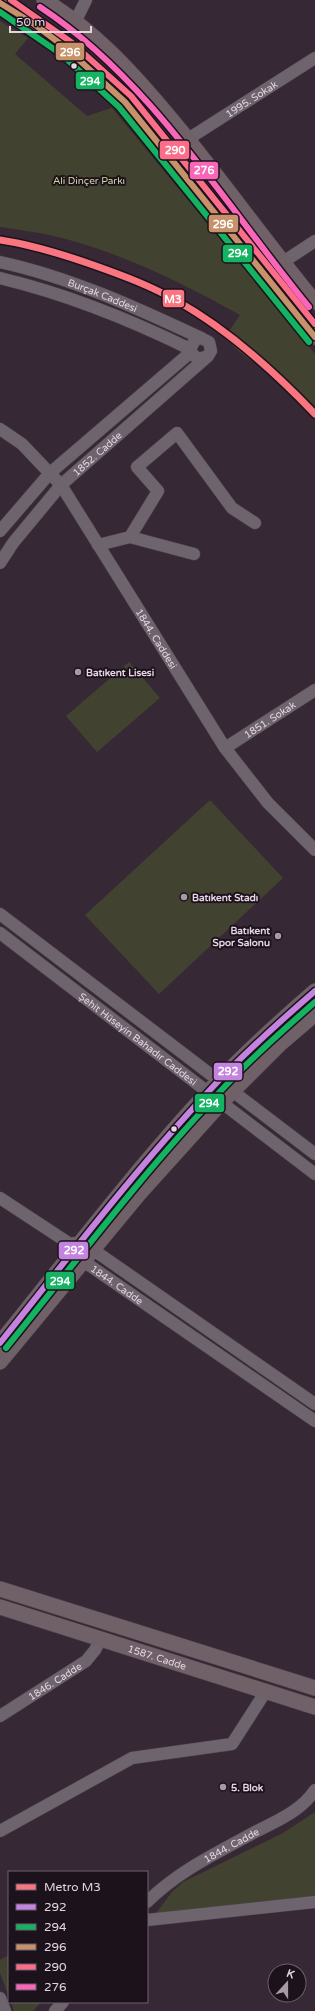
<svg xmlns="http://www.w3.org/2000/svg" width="315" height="2011" font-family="'Varela Round',sans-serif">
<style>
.green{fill:#424231}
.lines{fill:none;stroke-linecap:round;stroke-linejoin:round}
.minor-casing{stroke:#514550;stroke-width:13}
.major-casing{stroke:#514550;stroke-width:16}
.minor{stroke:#6d646d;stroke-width:12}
.major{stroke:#706168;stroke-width:15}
.bus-1-casing{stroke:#1c121c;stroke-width:9}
.bus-2-casing{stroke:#1c121c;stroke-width:9}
.bus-3-casing{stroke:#1c121c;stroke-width:9}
.bus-4-casing{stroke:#1c121c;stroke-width:9}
.bus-5-casing{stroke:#1c121c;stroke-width:9}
.bus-1{stroke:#c483df;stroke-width:6}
.bus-2{stroke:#13b361;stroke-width:6}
.bus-3{stroke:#c7916a;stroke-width:6}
.bus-4{stroke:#fb6d88;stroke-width:6}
.bus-5{stroke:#fa66b7;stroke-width:6}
.metro-1-casing{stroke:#1c121c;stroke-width:10}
.metro-1{stroke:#f9757f;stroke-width:7}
.bus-dot{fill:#e5d5e3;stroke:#1c121c;stroke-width:1.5}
.poi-dot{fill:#a899a6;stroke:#1c121c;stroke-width:1.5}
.labels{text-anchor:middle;stroke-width:4;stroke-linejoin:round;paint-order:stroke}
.street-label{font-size:10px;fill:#e5d5e3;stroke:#1c121c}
.park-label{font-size:10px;fill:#d4d8a3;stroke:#1c121c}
.poi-label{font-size:10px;font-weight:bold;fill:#e5d5e3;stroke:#1c121c;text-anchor:start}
.line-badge{stroke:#1c121c;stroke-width:1.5}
.badge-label{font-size:11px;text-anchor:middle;font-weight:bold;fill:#fff}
</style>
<rect width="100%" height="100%" fill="#362935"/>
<!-- green -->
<path class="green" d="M0,21L28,38L15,54L87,116L112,108L315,354V420C304,406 293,392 280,381C262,366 240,356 225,337L240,315C181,282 120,252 54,236C37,232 18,230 0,227Z
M129,662L160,698L97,752L66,716Z
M210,800L283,878L159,994L85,915Z
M315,1812V1898L154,1916L172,1892L183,1882L283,1833Z
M9,1955V1997L0,1973V1960Z
M11,2002H41L33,2011H14Z"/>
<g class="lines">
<!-- minor casing -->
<g class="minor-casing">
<g id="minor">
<path d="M75,22L86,0"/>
<path id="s1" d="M188,139L315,58"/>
<path id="s2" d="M0,262C70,277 137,308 201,338"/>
<path d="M283,262L315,241"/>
<path d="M0,278C67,294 129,319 190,349"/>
<path id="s3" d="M0,429L22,444L61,485L225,748L268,803L315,850"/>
<path d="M0,531L50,473L191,352"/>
<path d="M130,537L194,554"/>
<path d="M98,545L130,537L158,491L137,467L177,433L232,508L255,523"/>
<path id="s4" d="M0,563L13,543L61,485L208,356L211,351L209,342L201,338L195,340L190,349L193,355L199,359L208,356"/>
<path id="s5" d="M225,748L315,690"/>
<path d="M0,914L315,1154"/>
<path id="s6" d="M0,933L315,1174"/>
<path d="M0,1198L70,1244"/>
<path id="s7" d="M315,1404L82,1242L70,1244L73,1254L315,1421"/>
<path id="s8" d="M0,1716L86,1661L95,1650L101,1638"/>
<path d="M0,1831L132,1758L232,1744L266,1691"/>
<path id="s9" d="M147,1902C178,1871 217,1853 255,1832C277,1821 301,1811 315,1790"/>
<path d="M147,1920L315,1902"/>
<path d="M0,1998L5,2011"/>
<path d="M55,2011L63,2002"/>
</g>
</g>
<!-- major casing -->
<g class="major-casing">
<g id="major">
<path d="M44,0C93,30 130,70 166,113C218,174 264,241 315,302"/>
<path d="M0,3C47,30 87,63 125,102L315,337"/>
<path d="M0,1343C69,1258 135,1170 209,1091C242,1056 278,1023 315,991"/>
<path d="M0,1362L139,1194L221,1103L280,1044L315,1014"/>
<path d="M0,1589L315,1688"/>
<path id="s10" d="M0,1607L315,1707"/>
</g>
</g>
<!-- minor -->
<use href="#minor" class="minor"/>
<!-- major -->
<use href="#major" class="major"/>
<!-- bus-1 casing -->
<g class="bus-1-casing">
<path id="bus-1" d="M0,1343C68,1258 134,1171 209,1091C242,1055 278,1023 315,991"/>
</g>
<!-- bus-2 casing -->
<g class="bus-2-casing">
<path id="bus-2" d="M0,12L61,54L119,107L309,342
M6,1348C75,1263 141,1175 216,1096C247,1062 281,1032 315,1002"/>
</g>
<!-- bus-3 casing -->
<g class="bus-3-casing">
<path id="bus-3" d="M0,3L34,24L66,48L125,102L315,337"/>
</g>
<!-- bus-4 casing -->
<g class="bus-4-casing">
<path id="bus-4" d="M11,0L71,42L131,96L315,324"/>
</g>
<!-- bus-5 casing -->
<g class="bus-5-casing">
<path id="bus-5" d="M40,7C150,79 226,206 309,307"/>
</g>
<!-- bus-1 -->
<use href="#bus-1" class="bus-1"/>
<!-- bus-2 -->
<use href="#bus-2" class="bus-2"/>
<!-- bus-3 -->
<use href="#bus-3" class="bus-3"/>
<!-- bus-4 -->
<use href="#bus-4" class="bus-4"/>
<!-- bus-5 -->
<use href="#bus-5" class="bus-5"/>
<!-- metro-1 casing -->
<g class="metro-1-casing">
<path id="metro-1" d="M0,240C33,245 65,255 96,266C124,276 151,286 177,301C229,330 274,371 315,414"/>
</g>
<!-- metro-1 -->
<use href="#metro-1" class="metro-1"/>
</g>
<!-- markers -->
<g class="bus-dot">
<circle cx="74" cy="66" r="3.5"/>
<circle cx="174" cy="1129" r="3.5"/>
</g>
<g class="poi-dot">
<circle cx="78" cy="672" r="4"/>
<circle cx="184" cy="897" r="4"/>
<circle cx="278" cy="936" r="4"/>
<circle cx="223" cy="1787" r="4"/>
</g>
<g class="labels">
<!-- street labels -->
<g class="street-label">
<text dy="4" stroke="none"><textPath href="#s1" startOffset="75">1995. Sokak</textPath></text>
<text dy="4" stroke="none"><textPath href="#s2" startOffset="108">Burçak Caddesi</textPath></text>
<text dy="4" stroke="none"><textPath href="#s4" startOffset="147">1852. Cadde</textPath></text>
<text dy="4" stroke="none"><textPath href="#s3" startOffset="264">1844. Caddesi</textPath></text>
<text dy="4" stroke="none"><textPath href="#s5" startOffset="53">1851. Sokak</textPath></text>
<text dy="4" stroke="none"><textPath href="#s6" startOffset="174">Şehit Hüseyin Bahadır Caddesi</textPath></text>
<text dy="4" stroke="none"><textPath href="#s7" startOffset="360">1844. Cadde</textPath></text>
<text dy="4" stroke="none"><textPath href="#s10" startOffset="165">1587. Cadde</textPath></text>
<text dy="4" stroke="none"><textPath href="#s8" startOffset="65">1846. Cadde</textPath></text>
<text dy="4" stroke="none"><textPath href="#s9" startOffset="102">1844. Cadde</textPath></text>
</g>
<!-- park labels -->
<g class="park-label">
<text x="89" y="184">Ali Dinçer Parkı</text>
</g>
<!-- poi labels -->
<g class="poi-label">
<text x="86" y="676">Batıkent Lisesi</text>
<text x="192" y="901">Batıkent Stadı</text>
<text x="270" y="934" text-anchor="end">Batıkent<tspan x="270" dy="12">Spor Salonu</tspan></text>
<text x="231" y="1791">5. Blok</text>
</g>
</g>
<g class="line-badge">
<rect x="55" y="42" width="30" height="19" rx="4" fill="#c7916a"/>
<rect x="75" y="71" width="30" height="19" rx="4" fill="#13b361"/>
<rect x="159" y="140" width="31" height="20" rx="4" fill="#fb6d88"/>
<rect x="189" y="161" width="30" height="19" rx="4" fill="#fa66b7"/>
<rect x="208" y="214" width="31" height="19" rx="4" fill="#c7916a"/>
<rect x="222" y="244" width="31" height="19" rx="4" fill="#13b361"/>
<rect x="162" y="289" width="23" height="19" rx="4" fill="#f9757f"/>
<rect x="213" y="1062" width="30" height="19" rx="4" fill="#c483df"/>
<rect x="194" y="1093" width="31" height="20" rx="4" fill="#13b361"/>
<rect x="58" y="1241" width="31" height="19" rx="4" fill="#c483df"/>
<rect x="45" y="1271" width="30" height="19" rx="4" fill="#13b361"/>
</g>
<g class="badge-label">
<text x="70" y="56">296</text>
<text x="90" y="85">294</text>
<text x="175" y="154">290</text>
<text x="204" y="174">276</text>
<text x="223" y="228">296</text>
<text x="238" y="257">294</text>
<text x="173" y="303">M3</text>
<text x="228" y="1075">292</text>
<text x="209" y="1107">294</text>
<text x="74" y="1254">292</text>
<text x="60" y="1285">294</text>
</g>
<!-- legend -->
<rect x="8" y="1871" width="140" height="132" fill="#1c121c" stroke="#6c606c"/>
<rect x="16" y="1884" width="20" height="6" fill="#f9757f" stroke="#6c606c"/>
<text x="44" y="1891" font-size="12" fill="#e5d5e3">Metro M3</text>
<rect x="16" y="1904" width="20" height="6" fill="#c483df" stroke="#6c606c"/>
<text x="44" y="1911" font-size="12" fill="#e5d5e3">292</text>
<rect x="16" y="1924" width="20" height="6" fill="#13b361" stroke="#6c606c"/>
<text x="44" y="1931" font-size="12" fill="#e5d5e3">294</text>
<rect x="16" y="1944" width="20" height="6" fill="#c7916a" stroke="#6c606c"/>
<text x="44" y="1951" font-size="12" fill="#e5d5e3">296</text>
<rect x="16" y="1964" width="20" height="6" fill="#fb6d88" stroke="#6c606c"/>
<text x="44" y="1971" font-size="12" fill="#e5d5e3">290</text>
<rect x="16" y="1984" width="20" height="6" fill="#fa66b7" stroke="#6c606c"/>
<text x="44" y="1991" font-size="12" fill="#e5d5e3">276</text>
<!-- north arrow -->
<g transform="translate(287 1983) rotate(21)"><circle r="19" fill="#1c121c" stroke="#6c606c"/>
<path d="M0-3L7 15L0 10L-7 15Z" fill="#a899a6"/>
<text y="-6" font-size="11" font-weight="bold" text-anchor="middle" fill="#e5d5e3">K</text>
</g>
<!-- scale -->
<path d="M10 26v6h81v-6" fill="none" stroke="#e5d5e3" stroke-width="2"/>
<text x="16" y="26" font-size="12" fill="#e5d5e3" stroke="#1c121c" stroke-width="3" paint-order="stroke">50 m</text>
</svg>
